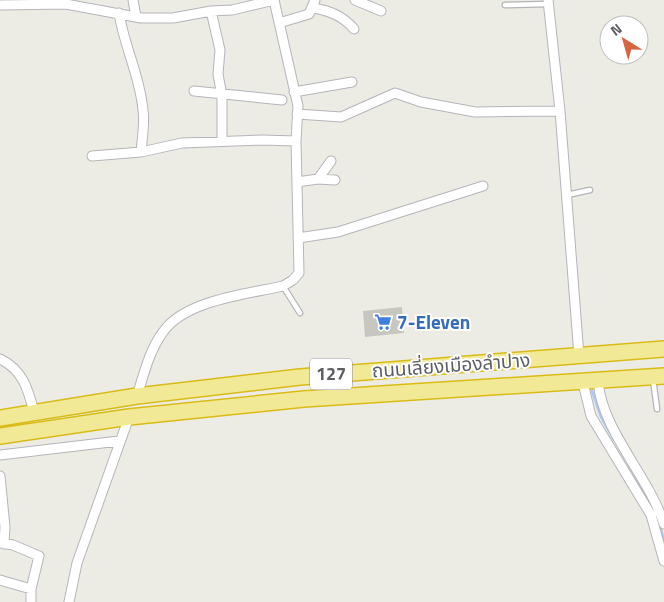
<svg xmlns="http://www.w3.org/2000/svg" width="664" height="602" font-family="'Titillium Web','Noto Sans Thai',sans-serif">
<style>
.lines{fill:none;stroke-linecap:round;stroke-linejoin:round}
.stream{stroke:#abc9f6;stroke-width:2.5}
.building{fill:#c8c6c0}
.lane-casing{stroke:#b4b5ba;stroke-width:7}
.street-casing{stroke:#b4b5ba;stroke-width:11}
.highway-casing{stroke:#d9bb18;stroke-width:18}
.lane{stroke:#fff;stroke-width:4.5}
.street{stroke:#fff;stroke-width:9}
.highway{stroke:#f2e996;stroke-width:15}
.labels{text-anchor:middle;stroke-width:4;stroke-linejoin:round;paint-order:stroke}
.shield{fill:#fff;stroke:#8d8e92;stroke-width:1}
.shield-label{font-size:18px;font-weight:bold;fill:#5c5e63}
.shop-label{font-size:19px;font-weight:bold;fill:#366cbe;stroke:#fff;text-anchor:start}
.street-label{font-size:19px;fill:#5c5e63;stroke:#fff}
</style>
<rect width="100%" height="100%" fill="#edece4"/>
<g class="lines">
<!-- stream -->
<path class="stream" d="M592,391L601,417L614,440
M630,466L654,510L664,539"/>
</g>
<!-- building -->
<path class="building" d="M402,307L404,333L365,337L363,311Z"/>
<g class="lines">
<!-- lane casing -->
<g class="lane-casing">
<path id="lane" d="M505,5L548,4
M567,195L590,190
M283,286L300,313
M653,379L657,409"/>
</g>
<!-- street casing -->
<g class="street-casing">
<path id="street" d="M133,0L136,17
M355,0L381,11
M548,0L560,111L579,356
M0,5L66,4L141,18H173L211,11L232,10L274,0
M314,8C330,11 343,16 354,29
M211,11L220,50L218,74L222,96V141
M119,13C124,46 140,76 143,110C145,123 142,139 141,152
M279,23L309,14L315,0
M194,91L282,100
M294,92L352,82
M297,114L341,117L395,93L421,102L475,112L560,111
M92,156L141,152L182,143L262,140L296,141
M318,179L335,180
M297,182L318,179L331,161
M298,238L338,232L483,186
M0,359C23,370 28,389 34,412
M598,382C603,432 648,475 664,524
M583,383L591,416L651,515L664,561
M137,396C144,374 149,351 163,332C185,300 248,294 283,286L293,280L299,273L296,141L298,106L274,0
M0,455L119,441
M0,476L5,527L4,544
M0,543L13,545L39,556L31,589V602
M0,580L31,589
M69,602L77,563L129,417"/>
</g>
<!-- highway casing -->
<g class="highway-casing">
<path id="highway" d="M0,418L137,396L300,377L664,349
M0,436L129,417L304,399L664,376"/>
</g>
<!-- lane -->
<use href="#lane" class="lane"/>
<!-- street -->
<use href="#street" class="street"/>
<!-- highway -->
<use href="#highway" class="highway"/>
</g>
<!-- icons -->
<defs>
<g id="supermarket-bare" transform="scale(1.35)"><path d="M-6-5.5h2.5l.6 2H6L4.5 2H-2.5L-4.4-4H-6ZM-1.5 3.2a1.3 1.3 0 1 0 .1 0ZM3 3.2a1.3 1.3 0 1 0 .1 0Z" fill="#3f7fe0" stroke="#fff" stroke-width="2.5" paint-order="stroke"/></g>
</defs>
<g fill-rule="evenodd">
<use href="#supermarket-bare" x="383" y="322"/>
</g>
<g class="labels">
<!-- shield labels -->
<rect class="shield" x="310" y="358.5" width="42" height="31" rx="4"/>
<g class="shield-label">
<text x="331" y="380">127</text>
</g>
<!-- shop labels -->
<g class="shop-label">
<text x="397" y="329">7-Eleven</text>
</g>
<!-- street labels -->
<g class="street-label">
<text transform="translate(451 365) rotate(-4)" y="7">ถนนเลี่ยงเมืองลำปาง</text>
</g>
</g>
<!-- north arrow -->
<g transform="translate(624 40) rotate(323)"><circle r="24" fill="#ffffff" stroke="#bebfc1"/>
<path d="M0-4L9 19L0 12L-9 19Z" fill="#d76440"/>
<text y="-8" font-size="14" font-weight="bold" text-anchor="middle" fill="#5c5e63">N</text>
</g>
</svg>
